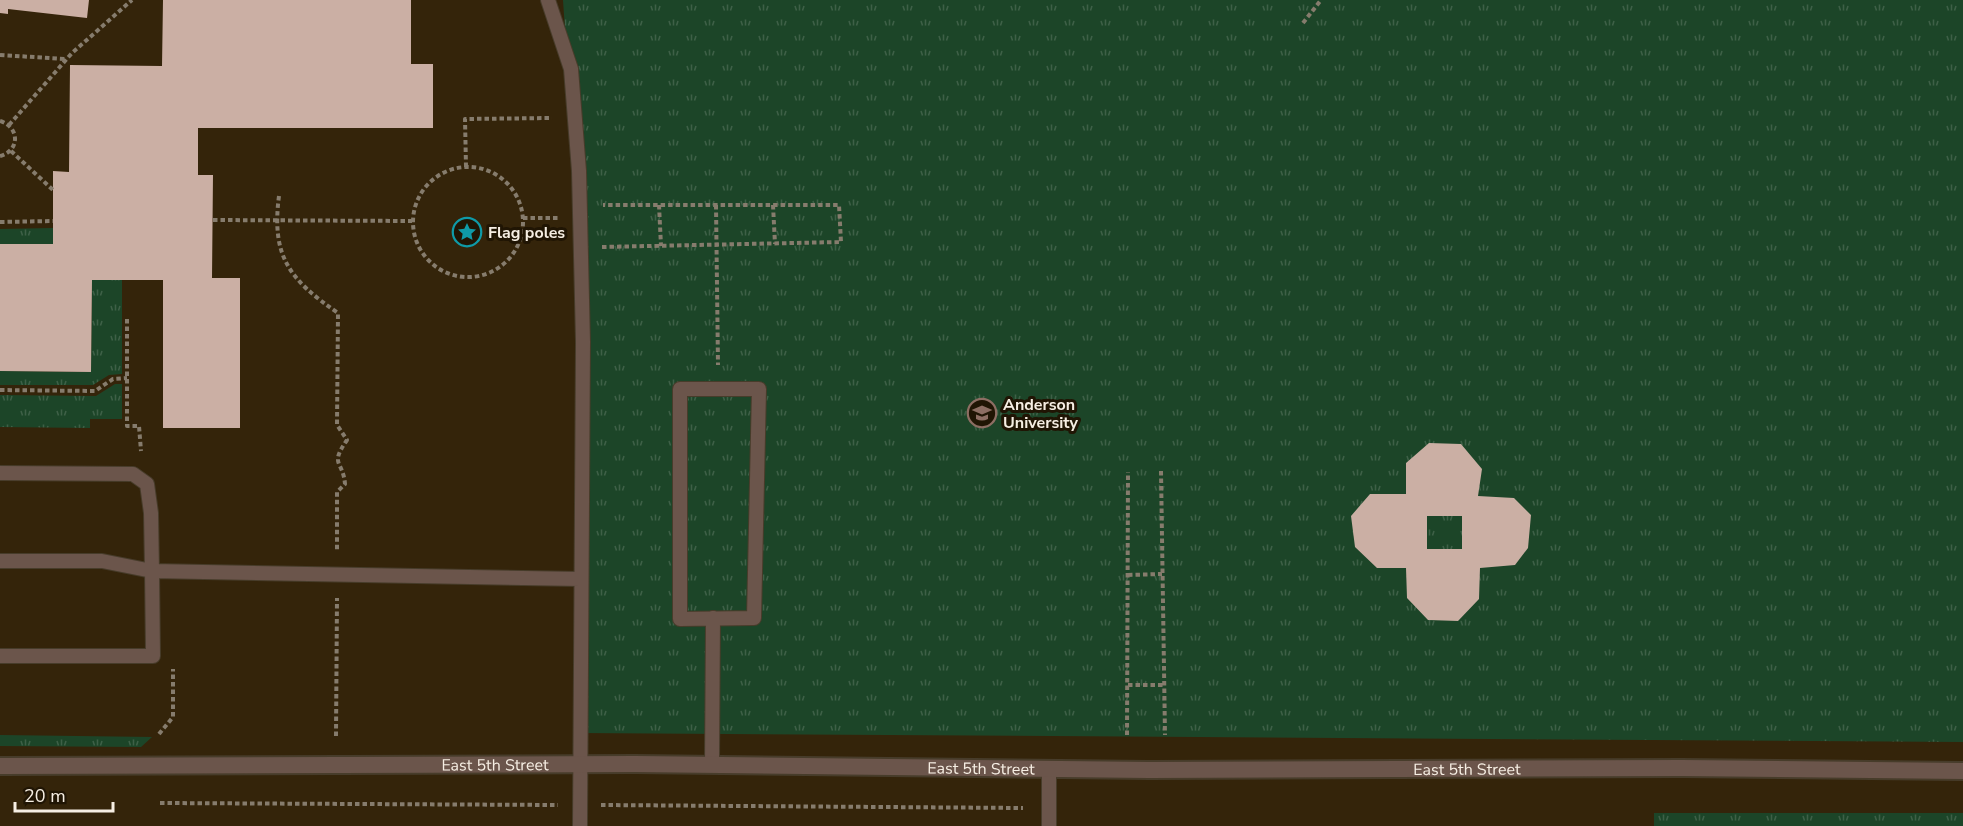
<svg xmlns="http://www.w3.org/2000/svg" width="1963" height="826" font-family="'Nunito Sans',sans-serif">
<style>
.built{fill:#34240a}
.grass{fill:url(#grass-tufts)}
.building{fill:#cbafa4;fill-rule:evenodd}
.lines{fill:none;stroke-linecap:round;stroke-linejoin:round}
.service-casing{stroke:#473c2a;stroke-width:16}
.minor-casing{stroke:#473c2a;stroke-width:20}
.path{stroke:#867c6d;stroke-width:4;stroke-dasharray:4.5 3;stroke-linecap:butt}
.service{stroke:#6b554b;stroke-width:14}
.minor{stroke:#6b554b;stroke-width:16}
.labels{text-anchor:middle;stroke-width:6;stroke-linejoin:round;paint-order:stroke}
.poi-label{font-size:16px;font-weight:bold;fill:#f6eee3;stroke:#201504;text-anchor:start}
.street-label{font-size:16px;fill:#f6eee3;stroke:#201504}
</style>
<defs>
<pattern id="grass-tufts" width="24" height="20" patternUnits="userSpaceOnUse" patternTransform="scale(1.5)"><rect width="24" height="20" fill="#1c4528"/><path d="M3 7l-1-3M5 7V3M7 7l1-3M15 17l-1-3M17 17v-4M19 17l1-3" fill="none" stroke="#3e6047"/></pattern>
</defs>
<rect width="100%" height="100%" fill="#2a1f0c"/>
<!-- built -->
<path class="built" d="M0,0H1963V826H0Z"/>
<!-- grass -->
<path class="grass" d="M563,0H1963V742L581,733L580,247Z
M53,228V244H0V229Z
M92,280H122V374L109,375L93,385H0V371L91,372Z
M115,384H122V419H90V428L0,427V395L96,396Z
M0,735L152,737L141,747L0,746Z
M1654,813H1963V826H1654Z"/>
<!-- building -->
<path class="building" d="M0,0H89L87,18L8,9V14L0,13Z
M163,0H411V64H433V128H198V175H213L212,278H240V428H163V280H92L91,372L0,371V244H53V171L69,172L70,65L162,66Z
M1429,443L1461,444L1482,469L1478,496L1514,498L1531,515L1528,548L1515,565L1480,568L1479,599L1458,621L1428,620L1407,598L1406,568H1377L1355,547L1351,516L1370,494H1406V463ZM1427,516H1462V549H1427Z"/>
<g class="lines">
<!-- service casing -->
<g class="service-casing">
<path id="service" d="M548,0L571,69L579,171L583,342L580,826
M680,389H759L754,618L680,619Z
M0,473L133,474L147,484L151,513L152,571L102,561H0
M0,656H153L152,571L580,579
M712,765L713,618
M1049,769V826"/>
</g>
<!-- minor casing -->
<g class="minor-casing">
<g id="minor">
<path id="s1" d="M0,766L635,764L1149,770L1682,768L1963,771"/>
</g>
</g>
<!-- path -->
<path class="path" d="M1303,23L1321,0
M0,55L66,59
M0,121C20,127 20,151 0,156
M9,125L72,53L132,0
M11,151L53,190
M413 222a55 55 0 1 1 110 0a55 55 0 1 1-110 0Z
M466,167L465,119L552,118
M279,196C271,257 290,280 338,313L337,425L347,440C329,466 343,460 345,484L337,492V552
M659,205L661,246
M716,205L718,365
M773,205L775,244
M523,218H559
M213,220L412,221
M0,222L53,221
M602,247L841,242L839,205H603
M127,319V426H139L141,451
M0,390L95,391L113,379L127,378
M1161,471L1165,735
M1128,575L1162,574
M1128,685H1164
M159,734L173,717V669
M1127,735L1128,472
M336,736L337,598
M160,803L558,805
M601,805L1023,808"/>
<!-- service -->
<use href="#service" class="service"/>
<!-- minor -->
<use href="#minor" class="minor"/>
</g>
<!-- icons -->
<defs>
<g id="sight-ring" transform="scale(1.5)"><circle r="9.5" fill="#201504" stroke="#0f9aa8" stroke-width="1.5"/><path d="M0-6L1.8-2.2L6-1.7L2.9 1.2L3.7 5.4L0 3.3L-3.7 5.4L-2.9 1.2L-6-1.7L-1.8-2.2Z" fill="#0f9aa8"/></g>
<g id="university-ring" transform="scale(1.5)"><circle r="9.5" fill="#201504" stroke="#8d6e63" stroke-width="1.5"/><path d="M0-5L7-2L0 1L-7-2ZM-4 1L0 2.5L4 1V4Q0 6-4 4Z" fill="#8d6e63"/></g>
</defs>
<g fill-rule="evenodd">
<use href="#sight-ring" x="467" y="232"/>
<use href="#university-ring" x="982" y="413"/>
</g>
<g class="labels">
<!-- poi labels -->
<g class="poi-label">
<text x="488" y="238">Flag poles</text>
<text x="1003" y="410">Anderson<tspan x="1003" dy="18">University</tspan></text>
</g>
<!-- street labels -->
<g class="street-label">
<text dy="6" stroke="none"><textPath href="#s1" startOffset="495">East 5th Street</textPath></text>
<text dy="6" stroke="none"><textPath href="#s1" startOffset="981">East 5th Street</textPath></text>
<text dy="6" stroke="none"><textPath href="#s1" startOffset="1467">East 5th Street</textPath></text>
</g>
</g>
<!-- scale -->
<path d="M15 802v9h98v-9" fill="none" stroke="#f6eee3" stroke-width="3"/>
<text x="24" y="802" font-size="18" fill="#f6eee3" stroke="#201504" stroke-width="4.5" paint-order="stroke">20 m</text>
</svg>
